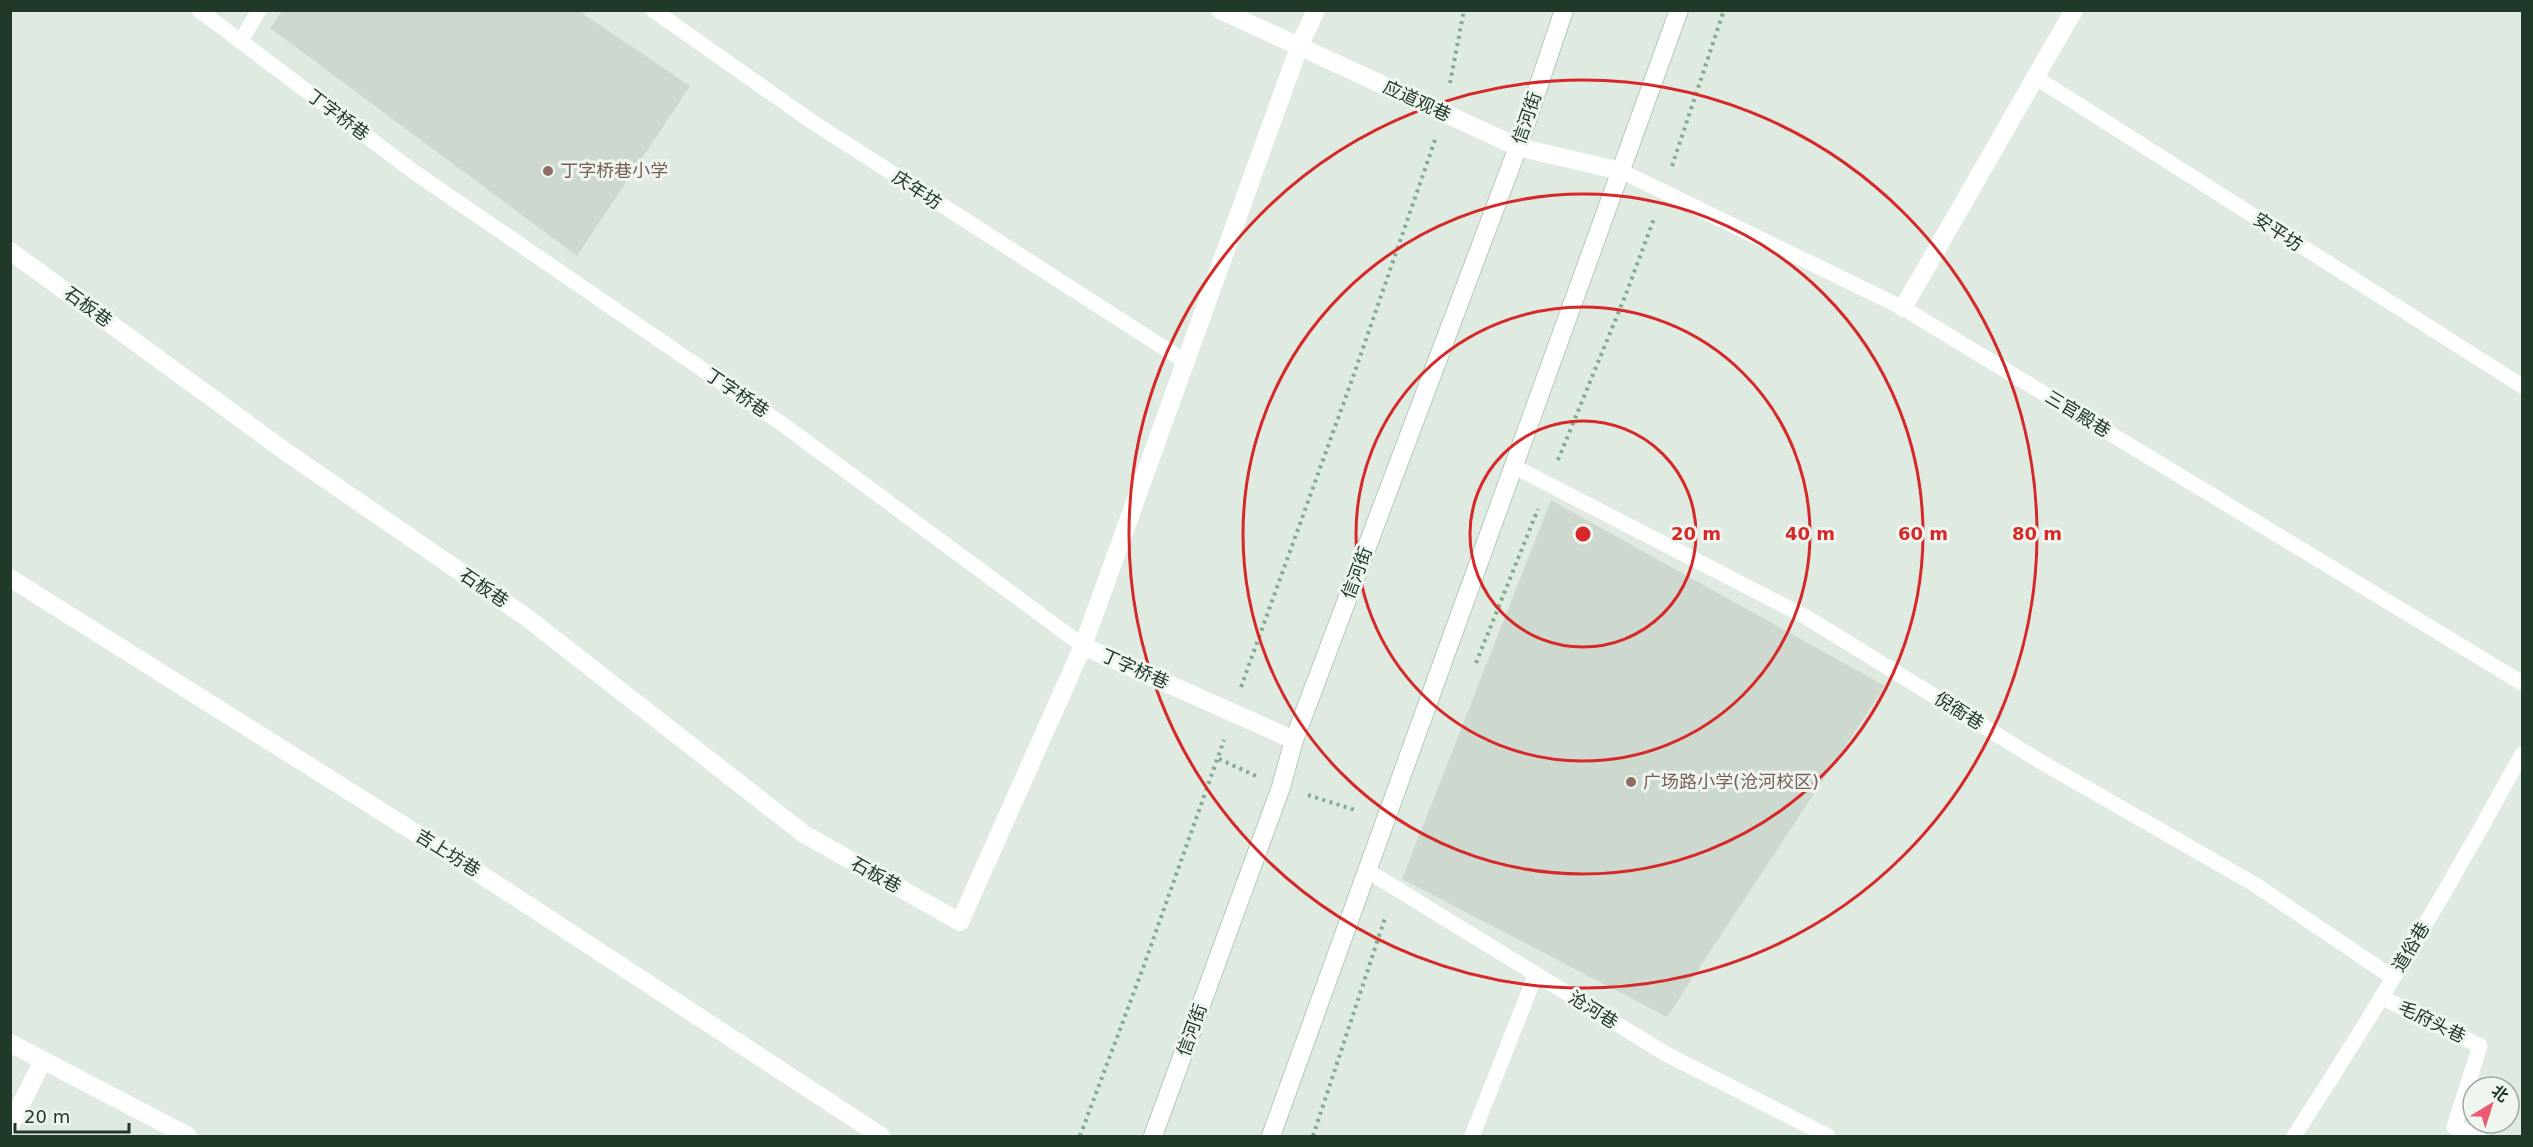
<svg xmlns="http://www.w3.org/2000/svg" width="2533" height="1147" font-family="'DejaVu Sans','Noto Sans SC',sans-serif">
<style>
.built{fill:#cdd9cf}
.lines{fill:none;stroke-linecap:round;stroke-linejoin:round}
.secondary-casing{stroke:#b3c9b8;stroke-width:20}
.path{stroke:#80ac8d;stroke-width:4;stroke-dasharray:3 4.5;stroke-linecap:butt}
.service{stroke:#fff;stroke-width:15}
.minor{stroke:#fff;stroke-width:18}
.tertiary{stroke:#fff;stroke-width:18}
.secondary{stroke:#fff;stroke-width:18}
.ring{fill:none;stroke:#d62828;stroke-width:3}
.education-dot{fill:#8d6e63;stroke:#eff6f0;stroke-width:2}
.labels{text-anchor:middle;stroke-width:6;stroke-linejoin:round;paint-order:stroke}
.street-label{font-size:18px;fill:#213929;stroke:#eff6f0}
.education-label{font-size:18px;fill:#785e54;stroke:#eff6f0;text-anchor:start}
.centre{fill:#d62828;stroke:#eff6f0;stroke-width:3}
.ring-label{font-size:18px;text-anchor:middle;font-weight:bold;fill:#d62828;stroke:#eff6f0;stroke-width:6;stroke-linejoin:round;paint-order:stroke}
</style>
<rect width="100%" height="100%" fill="#dfeae1"/>
<!-- built -->
<path class="built" d="M282,11H579L690,86L577,256L270,28Z
M1551,500L1885,686L1667,1017L1402,879Z"/>
<g class="lines">
<!-- secondary casing -->
<g class="secondary-casing">
<path id="secondary" d="M1153,1136L1281,787L1294,740L1518,147L1564,10
M1271,1136L1679,10"/>
</g>
<!-- path -->
<path class="path" d="M1450,83L1464,10
M1672,166L1724,10
M1558,460L1626,294L1655,216
M1476,663L1538,509
M1241,687L1353,377L1435,140
M1219,759L1256,776
M1308,795L1358,811
M1080,1136L1143,968L1224,740
M1313,1136L1386,915"/>
<!-- service -->
<path class="service" d="M199,10L414,172L785,426L1083,646
M653,10L811,121L1186,362
M241,41L259,10
M2035,77L2522,386
M1621,171L1903,308L2522,683
M1513,466L1806,617L2043,763L2254,884L2392,977
M1366,870L1666,1054L1828,1136
M2381,997L2480,1046L2454,1127L2479,1136
M1472,1136L1536,974
M2294,1136C2375,1012 2451,884 2522,754"/>
<!-- minor -->
<path class="minor" d="M1220,10L1518,147L1621,171
M10,251L289,454L526,617L804,834L960,922L1083,646L1299,47L1316,10
M1903,308L2074,10
M10,578L465,864L881,1136
M1083,646L1294,740
M10,1126L43,1060"/>
<!-- tertiary -->
<path class="tertiary" d="M10,1043L188,1136"/>
<!-- secondary -->
<use href="#secondary" class="secondary"/>
</g>
<!-- distance rings -->
<g class="ring">
<circle cx="1583" cy="534" r="113"/>
<circle cx="1583" cy="534" r="227"/>
<circle cx="1583" cy="534" r="340"/>
<circle cx="1583" cy="534" r="454"/>
</g>
<!-- markers -->
<g class="education-dot">
<circle cx="548" cy="171" r="6"/>
<circle cx="1631" cy="782" r="6"/>
</g>
<g class="labels">
<!-- street labels -->
<g class="street-label">
<text transform="translate(1417 101) rotate(25)" y="6">应道观巷</text>
<text transform="translate(338 115) rotate(37)" y="6">丁字桥巷</text>
<text transform="translate(1527 118) rotate(-71)" y="6">信河街</text>
<text transform="translate(917 190) rotate(33)" y="6">庆年坊</text>
<text transform="translate(2278 232) rotate(33)" y="6">安平坊</text>
<text transform="translate(88 307) rotate(36)" y="6">石板巷</text>
<text transform="translate(737 393) rotate(34)" y="6">丁字桥巷</text>
<text transform="translate(2078 414) rotate(31)" y="6">三官殿巷</text>
<text transform="translate(1357 573) rotate(-69)" y="6">信河街</text>
<text transform="translate(484 588) rotate(34)" y="6">石板巷</text>
<text transform="translate(1135 669) rotate(24)" y="6">丁字桥巷</text>
<text transform="translate(1959 711) rotate(32)" y="6">倪衙巷</text>
<text transform="translate(448 853) rotate(32)" y="6">吉上坊巷</text>
<text transform="translate(876 875) rotate(29)" y="6">石板巷</text>
<text transform="translate(2411 947) rotate(-59)" y="6">道俗巷</text>
<text transform="translate(1593 1010) rotate(32)" y="6">沧河巷</text>
<text transform="translate(2432 1022) rotate(26)" y="6">毛府头巷</text>
<text transform="translate(1192 1030) rotate(-70)" y="6">信河街</text>
</g>
<!-- education labels -->
<g class="education-label">
<text x="560" y="177">丁字桥巷小学</text>
<text x="1643" y="788">广场路小学(沧河校区)</text>
</g>
</g>
<circle cx="1583" cy="534" r="9" class="centre"/>
<g class="ring-label">
<text x="1696" y="540">20 m</text>
<text x="1810" y="540">40 m</text>
<text x="1923" y="540">60 m</text>
<text x="2037" y="540">80 m</text>
</g>
<!-- border -->
<rect width="2533" height="1147" fill="none" stroke="#213929" stroke-width="24"/>
<!-- north arrow -->
<g transform="translate(2491 1105) rotate(38)"><circle r="28" fill="#eff6f0" stroke="#9daaa0" stroke-width="1.5"/>
<path d="M0-4.5L10 22L0 15L-10 22Z" fill="#ec5a70"/>
<text y="-9" font-size="16" font-weight="bold" text-anchor="middle" fill="#213929">北</text>
</g>
<!-- scale -->
<path d="M15 1123v9h114v-9" fill="none" stroke="#213929" stroke-width="3"/>
<text x="24" y="1123" font-size="18" fill="#213929" stroke="#eff6f0" stroke-width="4.5" paint-order="stroke">20 m</text>
</svg>
